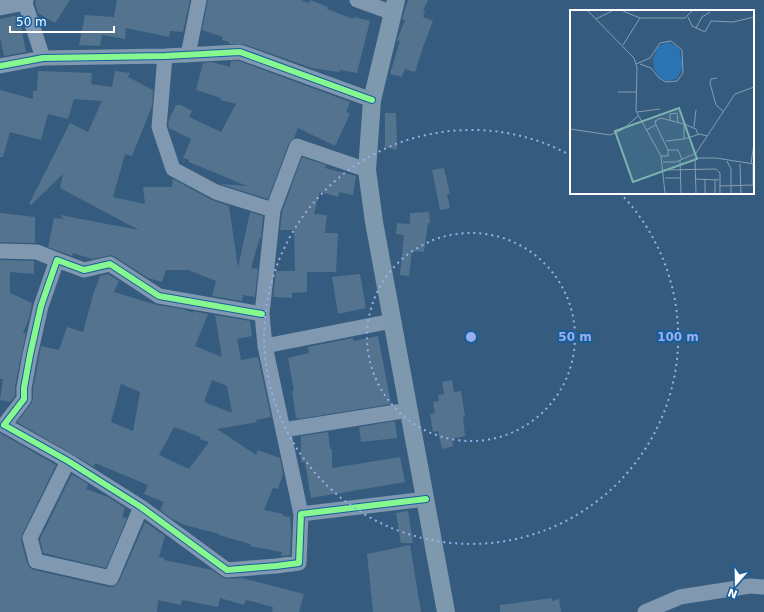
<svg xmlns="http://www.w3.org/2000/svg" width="764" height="612" font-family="'DejaVu Sans',sans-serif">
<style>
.building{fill:#54738e;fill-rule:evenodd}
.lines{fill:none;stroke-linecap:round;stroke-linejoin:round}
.minor{stroke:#8098b0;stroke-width:15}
.major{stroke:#7e98ae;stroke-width:18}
.cycleway-casing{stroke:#165e9e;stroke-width:8}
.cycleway{stroke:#87f88f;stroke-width:6}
.ring{fill:none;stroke:#99afed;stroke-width:2;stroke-dasharray:2 4}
.inset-road{fill:none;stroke:#869db2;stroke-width:1}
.view{fill:#7bb4af;fill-opacity:0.15;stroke:#7bb4af;stroke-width:2}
.inset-edge{fill:none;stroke:#fff;stroke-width:2}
.centre{fill:#99afed;stroke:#165e9e;stroke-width:2}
.ring-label{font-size:12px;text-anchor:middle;font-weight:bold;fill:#99afed;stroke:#165e9e;stroke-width:4;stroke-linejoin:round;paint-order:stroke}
</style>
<rect width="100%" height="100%" fill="#355c7f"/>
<!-- building -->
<path class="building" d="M36,0H70L55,23L38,13L35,3Z
M117,0H190L183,32L170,31L169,37L126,28L125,39L102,35L100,46L79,45L85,15L114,17Z
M208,0H301L309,3L310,0L328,7L327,9L353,19L354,17L370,21L357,73L340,70L339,72L312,68L243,44H229V42L222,40L223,37L202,30Z
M408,0H428L423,10L425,11L423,17L433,21L423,47L415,72L405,69L402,77L390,74L400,41L397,40L405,20L402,19Z
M19,15L26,52L4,56L0,37V19Z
M231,61H239L350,102L346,112L350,114L335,146L298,128L294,138L289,143L268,199L220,184L247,186L189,162V160L183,158L191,139L169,128L168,126L169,120L176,105H181L192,111L189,117L221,132L236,104L220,100L221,98L196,90L203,63L212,62L230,67Z
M38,71L92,73L91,84L112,87L115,71L130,73L128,77L153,90L152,106L132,156L125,154L113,197L145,204L143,187H172L173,179L212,200L229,206L238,268L250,212L263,216L261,237H260L251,268L258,269L255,297L243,295L242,301L212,296L216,281L188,270H166L162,282L148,278L112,255L92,259L73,253L72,256L48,247L54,218L64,219L60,215L139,230L60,188L63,174L31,205L29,204L70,123L88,132L102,101L74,99L68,119L48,114L41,140L10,132L3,157H0V90L33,99V91H37Z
M385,113H396L397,150L385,147Z
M302,157L326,165L325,168L356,176L353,195L339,192L338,197L320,192L314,214L327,215L325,233H338L336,272H307V292L292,293V298L273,297L276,271H295L294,230H280L282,212Z
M444,168L450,194H447L450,208L440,210L432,170Z
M429,212L430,223H428L424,252L412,251L409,276L400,275L404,235L396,234L397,223L410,224V213Z
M0,213L35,217V243L0,242Z
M0,260L34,261V274L10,272V293L32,303L29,318L23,333H26L15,386V396L10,402L0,400L3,379H0Z
M108,274L119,281L114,292L157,305L183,309L193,313L194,311L208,314L195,346L222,357L215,315L250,321L252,336L237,339L241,360L258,357L271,417L256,420L257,422L217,429L256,455L258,450L280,458L283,474L278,489L273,488L264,510L283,514V516L290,517L291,529L290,555L281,556L282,552L250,546V544L219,535V534L185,525L172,519L160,510L164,502L144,494L148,485L95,463L94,467L17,422L31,404L33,399V389L41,346L59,350L67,327L83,332L93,295L100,276ZM212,380L227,386L232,413L204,402ZM121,384L140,392L133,431L111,422ZM174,427L200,437V439L209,442L189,469L159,455Z
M360,274L366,308L338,314L332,277Z
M378,336L391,404L298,419L296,417L292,391H294L288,358L309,353L308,347L353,338L354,341Z
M452,380L454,392L461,391L465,416L463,417L465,436L452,439L453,446L442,449L438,431L433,432L430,414L435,413L433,402L439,401L438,395L444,394L442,382Z
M395,421L397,438L361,442L359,427Z
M328,432L330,449H332V468L400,457L405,482L311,498L305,462H301V436Z
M0,433L56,465L22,535L21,540L27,563L30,568L34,570L109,587H113L119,582L145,522L165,536L159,557L164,558V560L212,570L222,577L227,579L242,578L304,594L299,612H272L273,607L246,600L244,605L220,598L218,607L182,600L181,605L158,600L157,612H0Z
M72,474L88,484L86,489L108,497L125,508L122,517L127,518L106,568L43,553L40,539Z
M408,511L413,543H401L396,513Z
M410,545L421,612H373L367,554Z
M552,598V601L559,599L561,612H500V605Z"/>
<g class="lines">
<!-- minor -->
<path class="minor" d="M357,0L393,13
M25,3L43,58
M0,8L25,3L26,0
M188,55L199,0
M165,56L159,127L173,169L216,192L273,210
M0,66L43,58L165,56L240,52L372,100
M0,251L37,252L57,260
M262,314L159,296L110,264L84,270L57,260L41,306L30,355L24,388V399L4,425L68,461L141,507L227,570L276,566L299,563L301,514L426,499
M265,346L392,321
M283,430L409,410
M68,461L30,538L36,561L111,578L141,507
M301,514L265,346L262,314L273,210L297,146L367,170
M645,612L680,597L750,586L764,587"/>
<!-- major -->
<path class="major" d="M396,0L372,100L367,170L374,222L446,612"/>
<!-- cycleway casing -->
<g class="cycleway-casing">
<path id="cycleway" d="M0,66L43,58L165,56L240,52L372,100
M262,314L159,296L110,264L84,270L57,260L41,306L30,355L24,388V399L4,425L68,461L141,507L227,570L276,566L299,563L301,514L426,499"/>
</g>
<!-- cycleway -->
<use href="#cycleway" class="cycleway"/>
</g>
<!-- distance rings -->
<g class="ring">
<circle cx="471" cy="337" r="104"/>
<path d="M620 193A207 207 0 1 1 570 155"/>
</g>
<!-- overview -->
<g transform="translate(570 10)">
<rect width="184" height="184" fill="#355c7f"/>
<path d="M98,32L109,38L113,58L106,69L97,71L90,68L84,59L83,48L88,37Z" fill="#2b74b4"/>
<path class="inset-road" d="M18,1L64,48L67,58L66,101L91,146L95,183M53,1L70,8M118,7L122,16L135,22L141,11L163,12L184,7M26,9L42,1M126,18L132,7L140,2M53,35L70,8H115L122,1M66,54L80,48L90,33L101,31L112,40L113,63L107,71L96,72L89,68L81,58L70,54M147,68L141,69L140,73L146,95L154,102M48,82H66M67,102L90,99M100,111V104L107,103L108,112M114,114L126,119L128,125M86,115L98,140V146H91M124,117L126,100M0,119L40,125L52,120L68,106M76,120L86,115L85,111L91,108L114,114V129L96,131M114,129L130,124L137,126M98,140H108L112,149M110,150L111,183M157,151L161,159V183M93,152H106L126,143L165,84L184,77M170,154L171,183M181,154L184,133M183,154V175M94,160L146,159L150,163V183M95,168H111M125,169L149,170M135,169V183M145,169V183M149,176L184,175M126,183L125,150L128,148H146L184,154"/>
<path class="view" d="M109,98L127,149L63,172L45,121Z"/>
<rect width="184" height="184" class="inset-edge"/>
</g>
<circle cx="471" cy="337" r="6" class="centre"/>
<g class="ring-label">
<text x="575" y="341">50 m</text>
<text x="678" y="341">100 m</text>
</g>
<!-- north arrow -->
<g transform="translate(736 584) rotate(200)" stroke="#165e9e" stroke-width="3" paint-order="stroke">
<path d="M0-3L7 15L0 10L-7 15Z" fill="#ffffff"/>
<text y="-6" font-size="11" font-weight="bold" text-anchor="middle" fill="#ffffff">N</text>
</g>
<!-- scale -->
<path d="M10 26v6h104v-6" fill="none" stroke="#ffffff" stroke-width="2"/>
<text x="16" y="26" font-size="12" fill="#ffffff" stroke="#165e9e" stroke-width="3" paint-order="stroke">50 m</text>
</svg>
